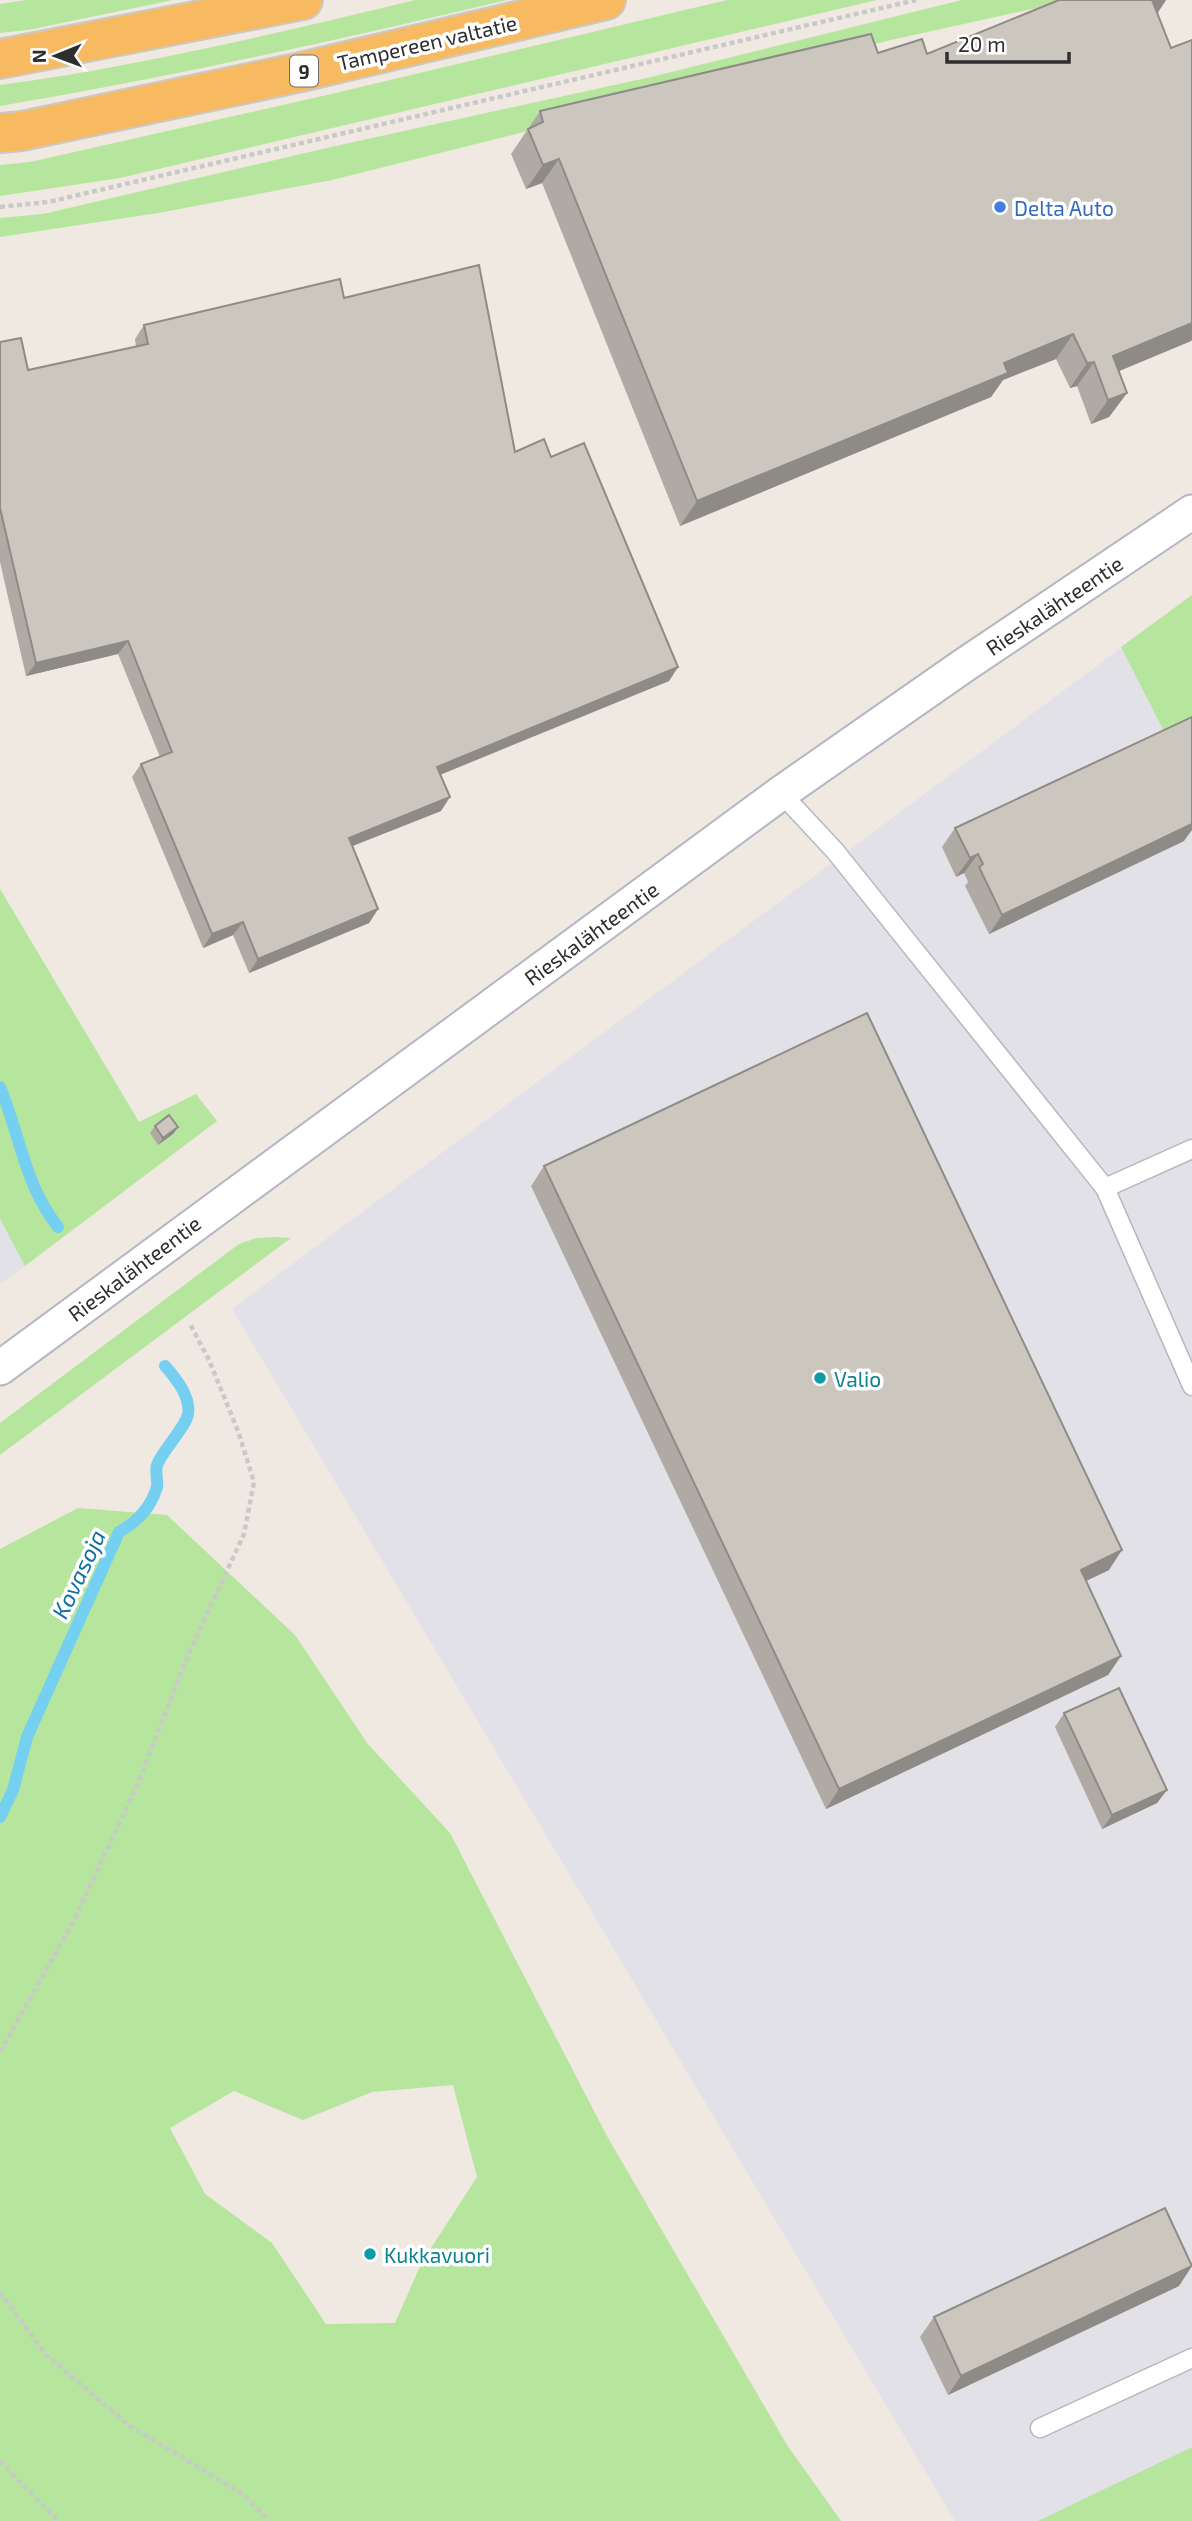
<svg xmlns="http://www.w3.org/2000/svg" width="1192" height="2521" font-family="'Exo 2',sans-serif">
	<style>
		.industrial { fill: #e3e1e8 }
		.green { fill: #b6e59e; fill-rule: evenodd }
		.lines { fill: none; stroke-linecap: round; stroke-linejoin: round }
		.stream { stroke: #75cff0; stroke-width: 12 }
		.service-casing { stroke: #b4b7c1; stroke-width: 21 }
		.minor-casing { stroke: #b4b7c1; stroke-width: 37 }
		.trunk-casing { stroke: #c9c9c9; stroke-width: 42 }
		.path { stroke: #c9c9c9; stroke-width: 4.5; stroke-dasharray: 5 3.5; stroke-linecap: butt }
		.service { stroke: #fff; stroke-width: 18 }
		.minor { stroke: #fff; stroke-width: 33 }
		.trunk { stroke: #f8ba60; stroke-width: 38 }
		.wall { fill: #afaba4 }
		.shaded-wall { fill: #8e8b86 }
		.building { fill: #cbc7bf; stroke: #8e8b86; stroke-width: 2 }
		.shop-dot { fill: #3f7fe0; stroke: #fff; stroke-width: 2.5 }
		.culture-dot { fill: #0f9aa8; stroke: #fff; stroke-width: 2.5 }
		.labels { text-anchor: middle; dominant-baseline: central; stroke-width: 7; stroke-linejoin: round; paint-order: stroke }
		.shield { fill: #fff; stroke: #6d6d6d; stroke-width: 2 }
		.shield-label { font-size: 19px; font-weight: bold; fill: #2e2e2e }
		.street-label { font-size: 21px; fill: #2e2e2e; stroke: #fff }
		.shop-label { font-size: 21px; fill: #366cbe; stroke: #fff; text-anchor: start }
		.culture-label { font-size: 21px; fill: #0d838f; stroke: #fff; text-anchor: start }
		.water-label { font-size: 23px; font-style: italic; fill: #0d6fa3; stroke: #fff }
	</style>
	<rect width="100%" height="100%" fill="#efe9e1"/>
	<path class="industrial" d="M 1192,595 L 1192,2521 L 955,2521 L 232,1309 Z
		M 0,1219 L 25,1266 L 0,1284 Z"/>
	<path class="green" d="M 26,0 L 173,0 L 28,30 L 0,33 L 0,4 Z
		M 415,0 L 507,0 C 339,40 170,77 0,106 L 0,85 C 140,66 278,33 415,0 Z
		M 727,0 L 877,0 L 120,178 L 0,196 L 0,165 L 30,162 L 327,95 Z
		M 962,0 L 1073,0 L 891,40 L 332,180 L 158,213 L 0,237 L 0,218 L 43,214 L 331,147 L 651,77 Z
		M 1192,595 L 1192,730 L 1169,741 L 1121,647 Z
		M 0,889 L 139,1122 L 196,1094 L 217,1121 L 25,1266 L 0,1219 Z
		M 274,1237 L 291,1238 L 0,1455 L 0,1423 L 239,1244 L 257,1238 Z
		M 78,1508 L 167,1515 L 295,1635 L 367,1743 L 450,1833 L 608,2138 L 787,2445 L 841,2521 L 0,2521 L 0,1549 ZM 453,2085 L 477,2177 L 422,2262 L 395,2323 L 326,2324 L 272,2243 L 205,2194 L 170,2128 L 234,2091 L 303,2120 L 372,2092 Z
		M 1192,2447 L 1192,2521 L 1038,2521 Z"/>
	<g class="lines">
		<path class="stream" d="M 0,1087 C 20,1135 25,1186 58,1227
			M 0,1817 L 13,1790 L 27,1737 L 119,1532 C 137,1522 151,1508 157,1487 C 158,1480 155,1472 157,1465 C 162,1451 186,1427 188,1414 C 191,1397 175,1377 165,1366"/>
		<defs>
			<path id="service" d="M 781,793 L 835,851 L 1105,1188 L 1192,1386
				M 1105,1188 L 1192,1149
				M 1040,2428 L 1192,2358"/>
			<path id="minor" d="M 0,1368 L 781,793 L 963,666 L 1192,512"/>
			<path id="trunk" d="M 0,59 L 303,0
				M 0,133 L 22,131 L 301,72 L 606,0"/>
		</defs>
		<use href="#service" class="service-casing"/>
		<use href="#minor" class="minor-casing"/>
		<use href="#trunk" class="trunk-casing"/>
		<path class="path" d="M 0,207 L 48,202 L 916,0
			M 0,2052 L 73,1922 L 135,1790 L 189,1653 L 244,1534 L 254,1482 L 238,1431 L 209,1360 L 190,1324
			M 0,2292 L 46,2355 L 130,2426 L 241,2493 L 270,2521
			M 0,2461 L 58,2521"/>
		<use href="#service" class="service"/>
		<use href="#minor" class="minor"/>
		<use href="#trunk" class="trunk"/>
	</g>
	<path class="wall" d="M 1059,0 L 1166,0 L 1157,13 L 1191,341 L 1119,371 L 1127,393 L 1109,417 L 1091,424 L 1077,386 L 1070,388 L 1056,359 L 1003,380 L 991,397 L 680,526 L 542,183 L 526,189 L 511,154 L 540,111 L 878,53 L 927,54 Z
		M 344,298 L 515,452 L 551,457 L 678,667 L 669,681 L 440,775 L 441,811 L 352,846 L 378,909 L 369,923 L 249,973 L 233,935 L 203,948 L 132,777 L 141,764 L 160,757 L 118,654 L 26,676 L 0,562 L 0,342 L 28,370 L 136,347 L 135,339 L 144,325 Z
		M 955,828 L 1184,841 L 989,934 L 965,886 L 968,882 L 964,873 L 956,877 L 942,847 Z
		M 155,1126 L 178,1127 L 173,1134 L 158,1145 L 150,1133 Z
		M 544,1166 L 1109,1570 L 1086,1581 L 1121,1656 L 1108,1675 L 826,1809 L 531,1186 Z
		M 1064,1713 L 1167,1790 L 1157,1803 L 1102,1829 L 1055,1727 Z
		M 1179,2286 L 948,2395 L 920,2337 L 934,2317 Z"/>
	<path class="shaded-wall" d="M 1147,0 L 1166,0 L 1157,14 Z
		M 559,159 L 542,183 L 526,189 L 543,165 Z
		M 1192,323 L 1192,340 L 1191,341 L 1100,379 L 1113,356 Z
		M 1073,334 L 1056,359 L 1003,380 L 991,397 L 680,526 L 697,501 L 1004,363 Z
		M 1094,362 L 1077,386 L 1070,388 L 1087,363 Z
		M 1127,393 L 1109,417 L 1091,424 L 1108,400 Z
		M 128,641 L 118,654 L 26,676 L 36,663 Z
		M 678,667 L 669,681 L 427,780 L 437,767 Z
		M 450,797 L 441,811 L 340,851 L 349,838 Z
		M 1192,824 L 1192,830 L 1184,841 L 989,934 L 1002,915 Z
		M 978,854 L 964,873 L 956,877 L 970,858 Z
		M 378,909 L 369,923 L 249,973 L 258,959 Z
		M 243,922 L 233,935 L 203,948 L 212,934 Z
		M 178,1127 L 173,1134 L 158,1145 L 163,1138 Z
		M 1122,1550 L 1109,1570 L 1067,1590 L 1081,1570 Z
		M 1121,1656 L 1108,1675 L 826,1809 L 839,1789 Z
		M 1167,1790 L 1157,1803 L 1102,1829 L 1112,1815 Z
		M 1192,2266 L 1179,2286 L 948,2395 L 961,2376 Z"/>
	<path class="building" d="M 1059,0 L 1152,0 L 1171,48 L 1192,40 L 1192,323 L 1113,356 L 1127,393 L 1108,400 L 1094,362 L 1087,363 L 1073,334 L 1004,363 L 1008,373 L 697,501 L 559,159 L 543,165 L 528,129 L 543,122 L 540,111 L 871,34 L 878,53 L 922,39 L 927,54 Z
		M 479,265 L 515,452 L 544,439 L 551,457 L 584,443 L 678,667 L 437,767 L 450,797 L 349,838 L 378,909 L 258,959 L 243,922 L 212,934 L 141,764 L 172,752 L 128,641 L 36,663 L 0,508 L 0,342 L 21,338 L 28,370 L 148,344 L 144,325 L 340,279 L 344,298 Z
		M 1192,717 L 1192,824 L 1002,915 L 979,867 L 983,864 L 978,854 L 970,858 L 955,828 Z
		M 867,1013 L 1122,1550 L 1081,1570 L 1121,1656 L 839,1789 L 544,1166 Z
		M 169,1115 L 178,1127 L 163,1138 L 155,1126 Z
		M 1119,1688 L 1167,1790 L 1112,1815 L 1064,1713 Z
		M 1165,2208 L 1192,2266 L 961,2376 L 934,2317 Z"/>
	<circle class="shop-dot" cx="1000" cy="207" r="7"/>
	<g class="culture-dot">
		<circle cx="820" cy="1378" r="7"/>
		<circle cx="370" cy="2254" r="7"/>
	</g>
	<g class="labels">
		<rect class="shield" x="290" y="55.5" width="28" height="31" rx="5"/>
		<g class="shield-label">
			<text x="304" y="71">9</text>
		</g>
		<g class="street-label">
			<text transform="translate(427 42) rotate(-13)">Tampereen valtatie</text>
			<text transform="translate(1054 605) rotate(-34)">Rieskalähteentie</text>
			<text transform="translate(591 933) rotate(-36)">Rieskalähteentie</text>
			<text transform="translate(134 1268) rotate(-37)">Rieskalähteentie</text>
		</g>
		<g class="shop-label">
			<text x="1014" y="207">Delta Auto</text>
		</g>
		<g class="culture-label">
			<text x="834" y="1378">Valio</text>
			<text x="384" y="2254">Kukkavuori</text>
		</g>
		<g class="water-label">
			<text transform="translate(78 1574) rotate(-65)">Kovasoja</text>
		</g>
	</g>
	<g transform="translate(56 56) rotate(269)" stroke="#ffffff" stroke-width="5" paint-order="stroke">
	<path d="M0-5L12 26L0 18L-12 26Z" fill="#2e2e2e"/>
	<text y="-10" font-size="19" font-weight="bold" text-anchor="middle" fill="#2e2e2e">N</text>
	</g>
	<path d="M947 52v10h122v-10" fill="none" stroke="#2e2e2e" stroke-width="3.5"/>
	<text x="958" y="52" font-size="21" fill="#2e2e2e" stroke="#ffffff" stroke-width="5" paint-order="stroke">20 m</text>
</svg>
